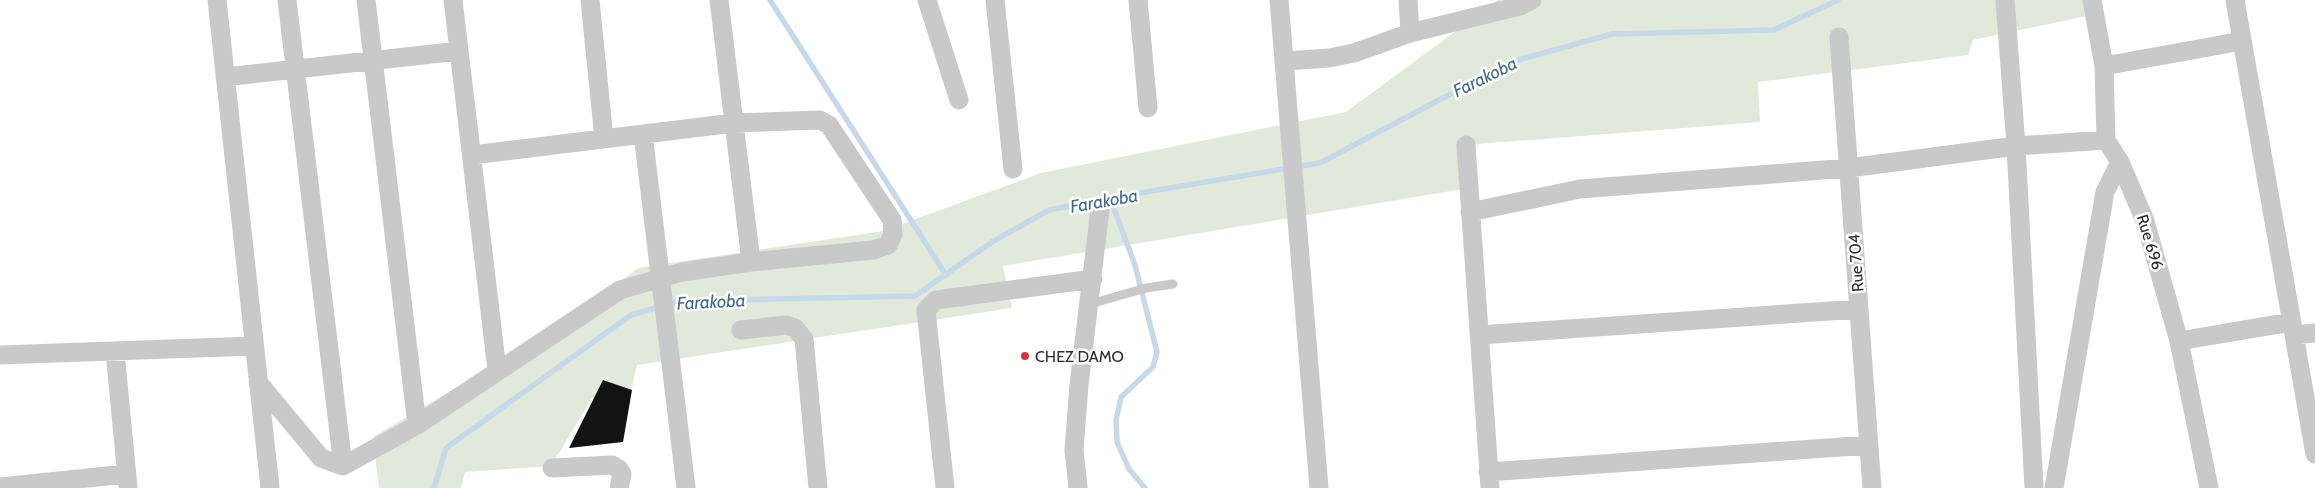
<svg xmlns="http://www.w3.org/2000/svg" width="2315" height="488" font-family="Cabin,sans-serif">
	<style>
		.green { fill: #e1e9da }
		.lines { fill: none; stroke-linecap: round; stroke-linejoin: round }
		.stream { stroke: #c6d9e9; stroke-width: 5.5 }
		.building { fill: #131313 }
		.service { stroke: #c9c9c9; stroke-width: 9 }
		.minor { stroke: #c9c9c9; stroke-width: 19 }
		.poi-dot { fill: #dc3537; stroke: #fff; stroke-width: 2 }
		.labels { text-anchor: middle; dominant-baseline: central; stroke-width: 5; stroke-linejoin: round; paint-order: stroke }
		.street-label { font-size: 16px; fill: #2c2c2c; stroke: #fff }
		.poi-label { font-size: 16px; fill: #2c2c2c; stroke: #fff; text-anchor: start }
		.water-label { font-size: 18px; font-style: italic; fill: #3f6889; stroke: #fff }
	</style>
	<rect width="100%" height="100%" fill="#fff"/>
	<path class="green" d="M 1498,0 L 2093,0 L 2096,14 L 1973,40 L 1968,55 L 1758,82 L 1760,122 L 1465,145 L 1463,189 L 1003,266 L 1012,308 L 637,365 L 627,410 L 592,398 L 551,466 L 465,472 L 461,488 L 379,488 L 373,437 L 568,321 L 638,268 L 883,231 L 1041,173 L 1346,112 Z"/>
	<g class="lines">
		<path class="stream" d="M 770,0 L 946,275
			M 1110,198 L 1135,265 L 1157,352 L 1153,367 L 1121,397 L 1116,420 L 1117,442 L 1129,469 L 1145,488
			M 434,488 L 446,448 L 631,315 L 679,301 L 915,296 L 992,242 L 1049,210 L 1110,198 L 1320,163 L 1511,62 L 1612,34 L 1774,30 L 1838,0"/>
	</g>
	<path class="building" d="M 603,380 L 632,390 L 623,442 L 569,448 Z"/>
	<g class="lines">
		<path class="service" d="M 1090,304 L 1146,288 L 1173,284"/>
		<path class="minor" d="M 217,0 L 270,488
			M 287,0 L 343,466
			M 366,0 L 417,425
			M 453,0 L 497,370
			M 590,0 L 604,139
			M 719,0 L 751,262
			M 927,0 L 959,100
			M 995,0 L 1013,169
			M 1138,0 L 1148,108
			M 1279,0 L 1319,488
			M 1408,0 L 1410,33
			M 2005,0 L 2016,146 L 2034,488
			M 2092,0 L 2104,66 L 2106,140 L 2120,162 L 2145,221 L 2179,341 L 2209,488
			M 2235,0 L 2315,454
			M 1839,37 L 1872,488
			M 1285,61 L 1329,58 L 1354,53 L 1410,33 L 1520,6 L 1532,0
			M 2104,66 L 2242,41
			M 225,77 L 459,51
			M 643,134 L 686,488
			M 1466,145 L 1490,488
			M 1470,212 L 1580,189 L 1849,168 L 2016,146 L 2106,140
			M 741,330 L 786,325 L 795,328 L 804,339 L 818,488
			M 1479,335 L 1859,309
			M 2294,335 L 2315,333
			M 2179,341 L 2291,322
			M 115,352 L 128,488
			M 0,355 L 254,346
			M 258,382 L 321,458 L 343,466 L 417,425 L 620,290 L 682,272 L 751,262 L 873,250 L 888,245 L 893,234 L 892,220 L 829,125 L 820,120 L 734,123 L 472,155
			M 552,468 L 612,465 L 619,469 L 622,474 L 619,488
			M 1488,472 L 1869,445
			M 0,487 L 126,474
			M 945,488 L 926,310 L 936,300 L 1093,279
			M 1078,488 L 1074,450 L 1079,385 L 1100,209
			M 2054,488 L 2105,192 L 2120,162"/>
	</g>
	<circle class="poi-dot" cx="1025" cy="356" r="5"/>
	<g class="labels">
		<g class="street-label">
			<text transform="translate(2150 242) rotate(73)">Rue 696</text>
			<text transform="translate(1856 263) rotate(-94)">Rue 704</text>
		</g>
		<g class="poi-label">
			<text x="1035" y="356">CHEZ DAMO</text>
		</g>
		<g class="water-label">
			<text transform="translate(1485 77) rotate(-26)">Farakoba</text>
			<text transform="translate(1104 201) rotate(-10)">Farakoba</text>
			<text transform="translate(711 302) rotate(-3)">Farakoba</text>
		</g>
	</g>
</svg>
